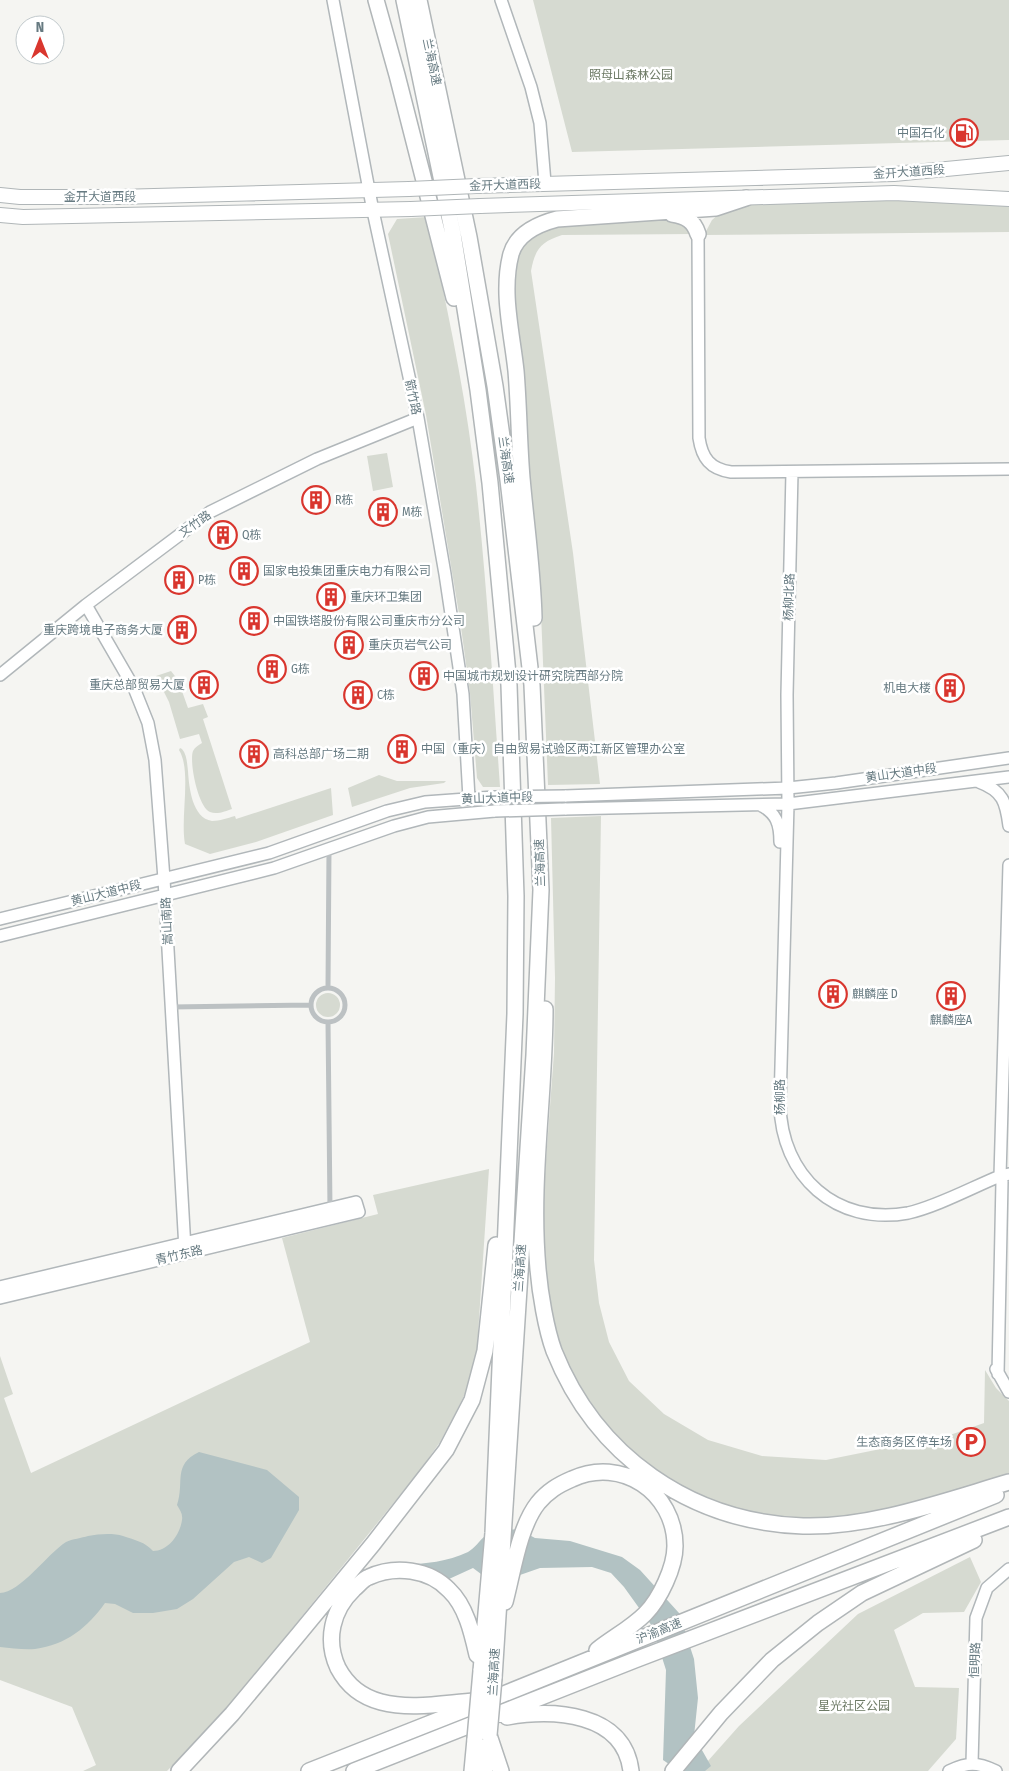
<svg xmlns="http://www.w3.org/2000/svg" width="1009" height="1771" font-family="'Fira Sans Condensed','Noto Sans SC',sans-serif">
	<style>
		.green { fill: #d6dad1 }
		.water { fill: #b2c2c3 }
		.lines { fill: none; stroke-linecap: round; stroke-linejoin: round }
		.secondary-casing { stroke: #b1b7ba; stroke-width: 14 }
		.primary-casing { stroke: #b0b6b8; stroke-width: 16 }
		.highway-casing { stroke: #b1b6b8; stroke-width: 18 }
		.street { stroke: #bcc1c3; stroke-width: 5 }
		.secondary { stroke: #fff; stroke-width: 11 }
		.primary { stroke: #fff; stroke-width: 14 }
		.highway { stroke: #fff; stroke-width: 15 }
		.secondary-bridge-casing { stroke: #b1b7ba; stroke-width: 14; stroke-linecap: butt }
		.primary-bridge-casing { stroke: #b0b6b8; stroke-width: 16; stroke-linecap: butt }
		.highway-bridge-casing { stroke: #b1b6b8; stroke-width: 18; stroke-linecap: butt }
		.secondary-bridge { stroke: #fff; stroke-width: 11 }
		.primary-bridge { stroke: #fff; stroke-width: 14 }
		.highway-bridge { stroke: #fff; stroke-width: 15 }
		.labels { text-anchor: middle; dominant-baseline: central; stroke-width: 5; stroke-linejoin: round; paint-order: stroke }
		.street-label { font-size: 12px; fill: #667a81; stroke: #fff }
		.park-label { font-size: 12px; fill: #6c7964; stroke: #fff }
		.poi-label { font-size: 12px; fill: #667a81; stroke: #fff; text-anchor: start }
	</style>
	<rect width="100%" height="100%" fill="#f5f5f2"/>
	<path class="green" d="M 533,0 L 1009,0 L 1009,140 L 572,152 Z
		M 890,199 L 1000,204 L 1009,207 L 1009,232 L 704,235 L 712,220 L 719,214 L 746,205 Z
		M 427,217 C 447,306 466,395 476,485 C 487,585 493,686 500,787 L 483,787 L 477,778 L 470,693 L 460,620 L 426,415 L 388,234 L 397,219 Z
		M 663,217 L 684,223 L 693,234 L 562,235 C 540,242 535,250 531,271 L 573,553 L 600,784 L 548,785 L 541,613 L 512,269 L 525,240 L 545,226 Z
		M 387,453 L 393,487 L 373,491 L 367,456 Z
		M 171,671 L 178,680 L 188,708 L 203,704 L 208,717 L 203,719 L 232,809 C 226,811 217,815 210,812 C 198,807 189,762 193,751 C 195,747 199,745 202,743 L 199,734 L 180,739 L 169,702 L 156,676 Z
		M 180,748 L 182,749 C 187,755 187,763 188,771 C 189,787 192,818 212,821 C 220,821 227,818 235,816 L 236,819 L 331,788 L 333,815 L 256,842 L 210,854 L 185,844 C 180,817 192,771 179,750 Z
		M 379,775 L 397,781 L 446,781 L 444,783 L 410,788 L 352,807 L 348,788 Z
		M 601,816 L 594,1260 L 599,1303 L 609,1342 L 629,1381 L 664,1414 L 708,1440 L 762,1456 L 826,1460 L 950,1435 L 984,1423 L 985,1370 L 996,1388 L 1009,1401 L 1009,1473 L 929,1499 L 862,1516 L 805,1519 L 771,1516 L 734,1508 L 700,1498 L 638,1460 L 589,1407 L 560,1347 L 549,1310 L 543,1269 L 544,1187 L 554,1053 L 555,978 L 551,818 Z
		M316 1005a12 12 0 1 1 24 0a12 12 0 1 1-24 0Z
		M 489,1169 L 477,1349 L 471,1381 L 459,1406 L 440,1442 L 421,1469 L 227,1709 L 167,1771 L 83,1771 L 96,1765 L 72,1707 L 0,1680 L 0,1356 L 13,1394 L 4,1398 L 31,1473 L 310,1342 L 282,1238 L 378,1214 L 373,1195 Z
		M 970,1557 L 981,1582 L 964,1612 L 923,1613 L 894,1630 L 915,1687 L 959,1688 L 956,1739 L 928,1771 L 699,1771 L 739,1726 L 858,1614 Z"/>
	<path class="water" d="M 199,1452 L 267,1470 L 299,1497 L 299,1510 L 271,1558 L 262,1563 L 249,1557 L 234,1562 L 193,1599 L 177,1609 L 153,1613 L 133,1613 L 115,1604 L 105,1603 C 88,1627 66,1645 35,1649 C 24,1650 11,1648 0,1647 L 0,1593 C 20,1593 47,1554 66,1542 C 72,1539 82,1538 88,1536 C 99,1534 113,1533 123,1536 C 135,1540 145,1542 153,1551 C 168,1551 180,1535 182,1520 C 183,1514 180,1510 177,1505 C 185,1482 172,1465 199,1452 Z
		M 518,1529 L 535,1538 L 570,1541 L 622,1557 L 640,1570 L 679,1613 L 694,1659 L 698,1698 L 694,1736 L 711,1766 L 705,1771 L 679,1771 L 663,1760 L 666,1670 L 652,1626 L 624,1587 L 611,1573 L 592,1567 L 540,1568 L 520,1575 L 481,1574 L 473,1568 L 449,1579 L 401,1578 L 392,1564 C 418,1565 444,1563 468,1552 C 475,1548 479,1541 485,1536 C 492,1530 509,1530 518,1529 Z"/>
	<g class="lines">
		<defs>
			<path id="secondary" d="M 333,0 L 373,211 L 418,418 L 445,574 L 463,694 L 469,798
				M 501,0 L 531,87 L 540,123 L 545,183
				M 698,234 L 699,438 C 702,458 710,469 731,472 L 1009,469
				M 792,472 L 787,695 L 788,804 L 780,1104 C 781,1176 836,1226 908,1213 C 936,1207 973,1187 1000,1176 L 1009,1174
				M 86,605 L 134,688 L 148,723 L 155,760 L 164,879 L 185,1249
				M 0,675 L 86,605 L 210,512 L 317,459 L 418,418
				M 979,782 C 1003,791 1006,802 1009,826
				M 565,796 L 788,788 L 836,783 L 1009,758
				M 760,805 C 777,813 780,825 780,842
				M 565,809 L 788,804 L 1009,777
				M 0,919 L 269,853 L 387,811 L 425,802 L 494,797
				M 0,936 L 274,868 L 394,826 L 428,817 L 495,811
				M 0,1287 L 356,1202 L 359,1212 L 0,1298
				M 996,1369 L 1009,1392
				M 998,1374 L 1002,1181 L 1000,1176 L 1009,865
				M 972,1763 L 976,1618 L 987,1588 L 1009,1569
				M 949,1771 C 968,1762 977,1762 996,1771"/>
			<path id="primary" d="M 476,186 L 894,174 L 1009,163
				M 0,195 L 20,197 L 117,197 L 409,189
				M 480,206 L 894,193 L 1009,199
				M 0,215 L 23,217 L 411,209"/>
			<path id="highway" d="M 376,0 L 397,75 L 454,298
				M 404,0 L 453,234 L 478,390 L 490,483 L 509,685 L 516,896 L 515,1014 L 493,1533 L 481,1671
				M 419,0 L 469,237 L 495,386 L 508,480 L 532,685 L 541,890 L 534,1055 L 494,1678
				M 672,214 C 686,216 694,221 698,234
				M 534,618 C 533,572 526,524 522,478 C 519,442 519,407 516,371 C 512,333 501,292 511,254 C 517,233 538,224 557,219 L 716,208 L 746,198
				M 545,1009 C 545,1095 530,1182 538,1269 C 540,1293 546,1329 554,1351 C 596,1456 690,1522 803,1526 C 870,1528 944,1501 1009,1482
				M 505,1602 C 513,1572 519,1527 538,1503 C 548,1491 558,1485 572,1479 C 621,1456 675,1492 675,1546 C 675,1567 660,1599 645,1614 C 631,1628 612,1638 597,1650
				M 475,1701 C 445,1703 411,1710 381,1702 C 362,1697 347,1685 338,1668 C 325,1640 332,1610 354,1589 C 359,1585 363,1579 369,1577 C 395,1565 429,1569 449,1590 C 466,1606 472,1633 477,1655
				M 507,1717 C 553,1709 624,1712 631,1771
				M 489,1735 L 501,1771
				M 179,1771 L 232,1714 L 298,1635 L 373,1544 L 446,1450 L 472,1400 L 485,1351 L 496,1245
				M 309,1771 L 489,1700 L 996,1495
				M 354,1771 L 635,1660 L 1009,1517
				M 472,1771 L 475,1739
				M 485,1771 L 489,1742
				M 673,1771 L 721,1713 L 772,1660 L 818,1623 L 862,1593 L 974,1540"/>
		</defs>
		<use href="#secondary" class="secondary-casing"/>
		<use href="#primary" class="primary-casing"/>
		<use href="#highway" class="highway-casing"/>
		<path class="street" d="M 328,987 L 329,849
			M311 1005a17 17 0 1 1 34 0a17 17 0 1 1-34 0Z
			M 172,1007 L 311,1005
			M 328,1022 L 330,1209"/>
		<use href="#secondary" class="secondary"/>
		<use href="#primary" class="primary"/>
		<use href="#highway" class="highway"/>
		<defs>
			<path id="secondary-bridge" d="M 494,797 L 565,796
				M 495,811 L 565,809"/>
			<path id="primary-bridge" d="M 409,189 L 476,186
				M 411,209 L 480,206"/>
			<path id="highway-bridge" d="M 489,1735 L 494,1678
				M 475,1739 L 481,1671"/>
		</defs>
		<use href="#secondary-bridge" class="secondary-bridge-casing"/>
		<use href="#primary-bridge" class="primary-bridge-casing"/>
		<use href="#highway-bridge" class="highway-bridge-casing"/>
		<use href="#secondary-bridge" class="secondary-bridge"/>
		<use href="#primary-bridge" class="primary-bridge"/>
		<use href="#highway-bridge" class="highway-bridge"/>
	</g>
	<defs>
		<symbol id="fuel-ring" viewBox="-11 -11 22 22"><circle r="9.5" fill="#fff" stroke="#d9362e" stroke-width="1.5"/><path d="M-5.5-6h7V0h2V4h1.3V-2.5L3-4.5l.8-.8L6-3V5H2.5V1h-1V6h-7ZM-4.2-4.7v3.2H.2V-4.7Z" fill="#d9362e"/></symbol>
		<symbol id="building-ring" viewBox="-11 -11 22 22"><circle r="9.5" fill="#fff" stroke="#d9362e" stroke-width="1.5"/><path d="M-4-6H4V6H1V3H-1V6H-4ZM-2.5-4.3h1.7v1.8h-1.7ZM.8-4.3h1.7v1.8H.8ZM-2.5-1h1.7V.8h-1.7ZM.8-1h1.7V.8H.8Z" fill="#d9362e"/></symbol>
		<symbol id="parking-ring" viewBox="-11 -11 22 22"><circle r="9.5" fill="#fff" stroke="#d9362e" stroke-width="1.5"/><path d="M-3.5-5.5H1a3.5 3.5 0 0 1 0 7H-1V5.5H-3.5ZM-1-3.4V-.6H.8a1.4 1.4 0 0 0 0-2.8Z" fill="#d9362e"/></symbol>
	</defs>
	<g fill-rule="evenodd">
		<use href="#fuel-ring" x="948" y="117" width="32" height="32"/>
		<use href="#building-ring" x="300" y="484" width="32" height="32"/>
		<use href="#building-ring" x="367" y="496" width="32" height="32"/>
		<use href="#building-ring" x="207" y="519" width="32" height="32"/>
		<use href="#building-ring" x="228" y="555" width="32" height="32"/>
		<use href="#building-ring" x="163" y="564" width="32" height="32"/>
		<use href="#building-ring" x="315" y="581" width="32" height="32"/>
		<use href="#building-ring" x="238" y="605" width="32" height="32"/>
		<use href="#building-ring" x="166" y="614" width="32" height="32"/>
		<use href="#building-ring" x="333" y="629" width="32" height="32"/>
		<use href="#building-ring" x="256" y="653" width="32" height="32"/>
		<use href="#building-ring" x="408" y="660" width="32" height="32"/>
		<use href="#building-ring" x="188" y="669" width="32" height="32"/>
		<use href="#building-ring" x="934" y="672" width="32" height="32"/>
		<use href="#building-ring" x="342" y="679" width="32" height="32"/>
		<use href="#building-ring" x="386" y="733" width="32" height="32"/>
		<use href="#building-ring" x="238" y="738" width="32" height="32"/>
		<use href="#building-ring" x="817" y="978" width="32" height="32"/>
		<use href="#building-ring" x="935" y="980" width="32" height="32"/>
		<use href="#parking-ring" x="955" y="1426" width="32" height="32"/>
	</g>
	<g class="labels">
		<g class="street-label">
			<text transform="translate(432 62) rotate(78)">兰海高速</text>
			<text transform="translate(909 172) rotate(-4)">金开大道西段</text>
			<text transform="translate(505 185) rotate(-2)">金开大道西段</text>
			<text x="100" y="197">金开大道西段</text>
			<text transform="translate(413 397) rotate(78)">箭竹路</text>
			<text transform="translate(506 460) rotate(82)">兰海高速</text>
			<text transform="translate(195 524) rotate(-35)">文竹路</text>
			<text transform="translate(789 597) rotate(-88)">杨柳北路</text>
			<text transform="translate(901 773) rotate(-8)">黄山大道中段</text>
			<text transform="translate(497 798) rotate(-2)">黄山大道中段</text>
			<text transform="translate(540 863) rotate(-92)">兰海高速</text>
			<text transform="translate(106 893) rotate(-14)">黄山大道中段</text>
			<text transform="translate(167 921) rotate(-93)">嵩山南路</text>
			<text transform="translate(780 1097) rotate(-90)">杨柳路</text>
			<text transform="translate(179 1255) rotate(-13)">青竹东路</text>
			<text transform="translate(520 1268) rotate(-86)">兰海高速</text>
			<text transform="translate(659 1631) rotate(-22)">沪渝高速</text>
			<text transform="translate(975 1660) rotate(-88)">恒明路</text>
			<text transform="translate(494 1672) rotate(-87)">兰海高速</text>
		</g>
		<g class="park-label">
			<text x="631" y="75">照母山森林公园</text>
			<text x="854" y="1706">星光社区公园</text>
		</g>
		<g class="poi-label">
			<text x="945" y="133" text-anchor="end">中国石化</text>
			<text x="335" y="500">R栋</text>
			<text x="402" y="512">M栋</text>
			<text x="242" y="535">Q栋</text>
			<text x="263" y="571">国家电投集团重庆电力有限公司</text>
			<text x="198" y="580">P栋</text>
			<text x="350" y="597">重庆环卫集团</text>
			<text x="273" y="621">中国铁塔股份有限公司重庆市分公司</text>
			<text x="163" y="630" text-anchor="end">重庆跨境电子商务大厦</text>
			<text x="368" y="645">重庆页岩气公司</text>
			<text x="291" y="669">G栋</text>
			<text x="443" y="676">中国城市规划设计研究院西部分院</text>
			<text x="185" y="685" text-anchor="end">重庆总部贸易大厦</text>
			<text x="931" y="688" text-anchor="end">机电大楼</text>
			<text x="377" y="695">C栋</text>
			<text x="421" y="749">中国（重庆）自由贸易试验区两江新区管理办公室</text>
			<text x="273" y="754">高科总部广场二期</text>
			<text x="852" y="994">麒麟座 D</text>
			<text x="951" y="1020" text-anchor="middle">麒麟座A</text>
			<text x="952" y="1442" text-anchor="end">生态商务区停车场</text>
		</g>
	</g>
	<g transform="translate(40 40)"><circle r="24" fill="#ffffff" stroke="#c2cacd"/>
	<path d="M0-4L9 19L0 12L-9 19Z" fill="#d9362e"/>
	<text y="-8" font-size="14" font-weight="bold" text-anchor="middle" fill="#667a81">N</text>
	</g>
</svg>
